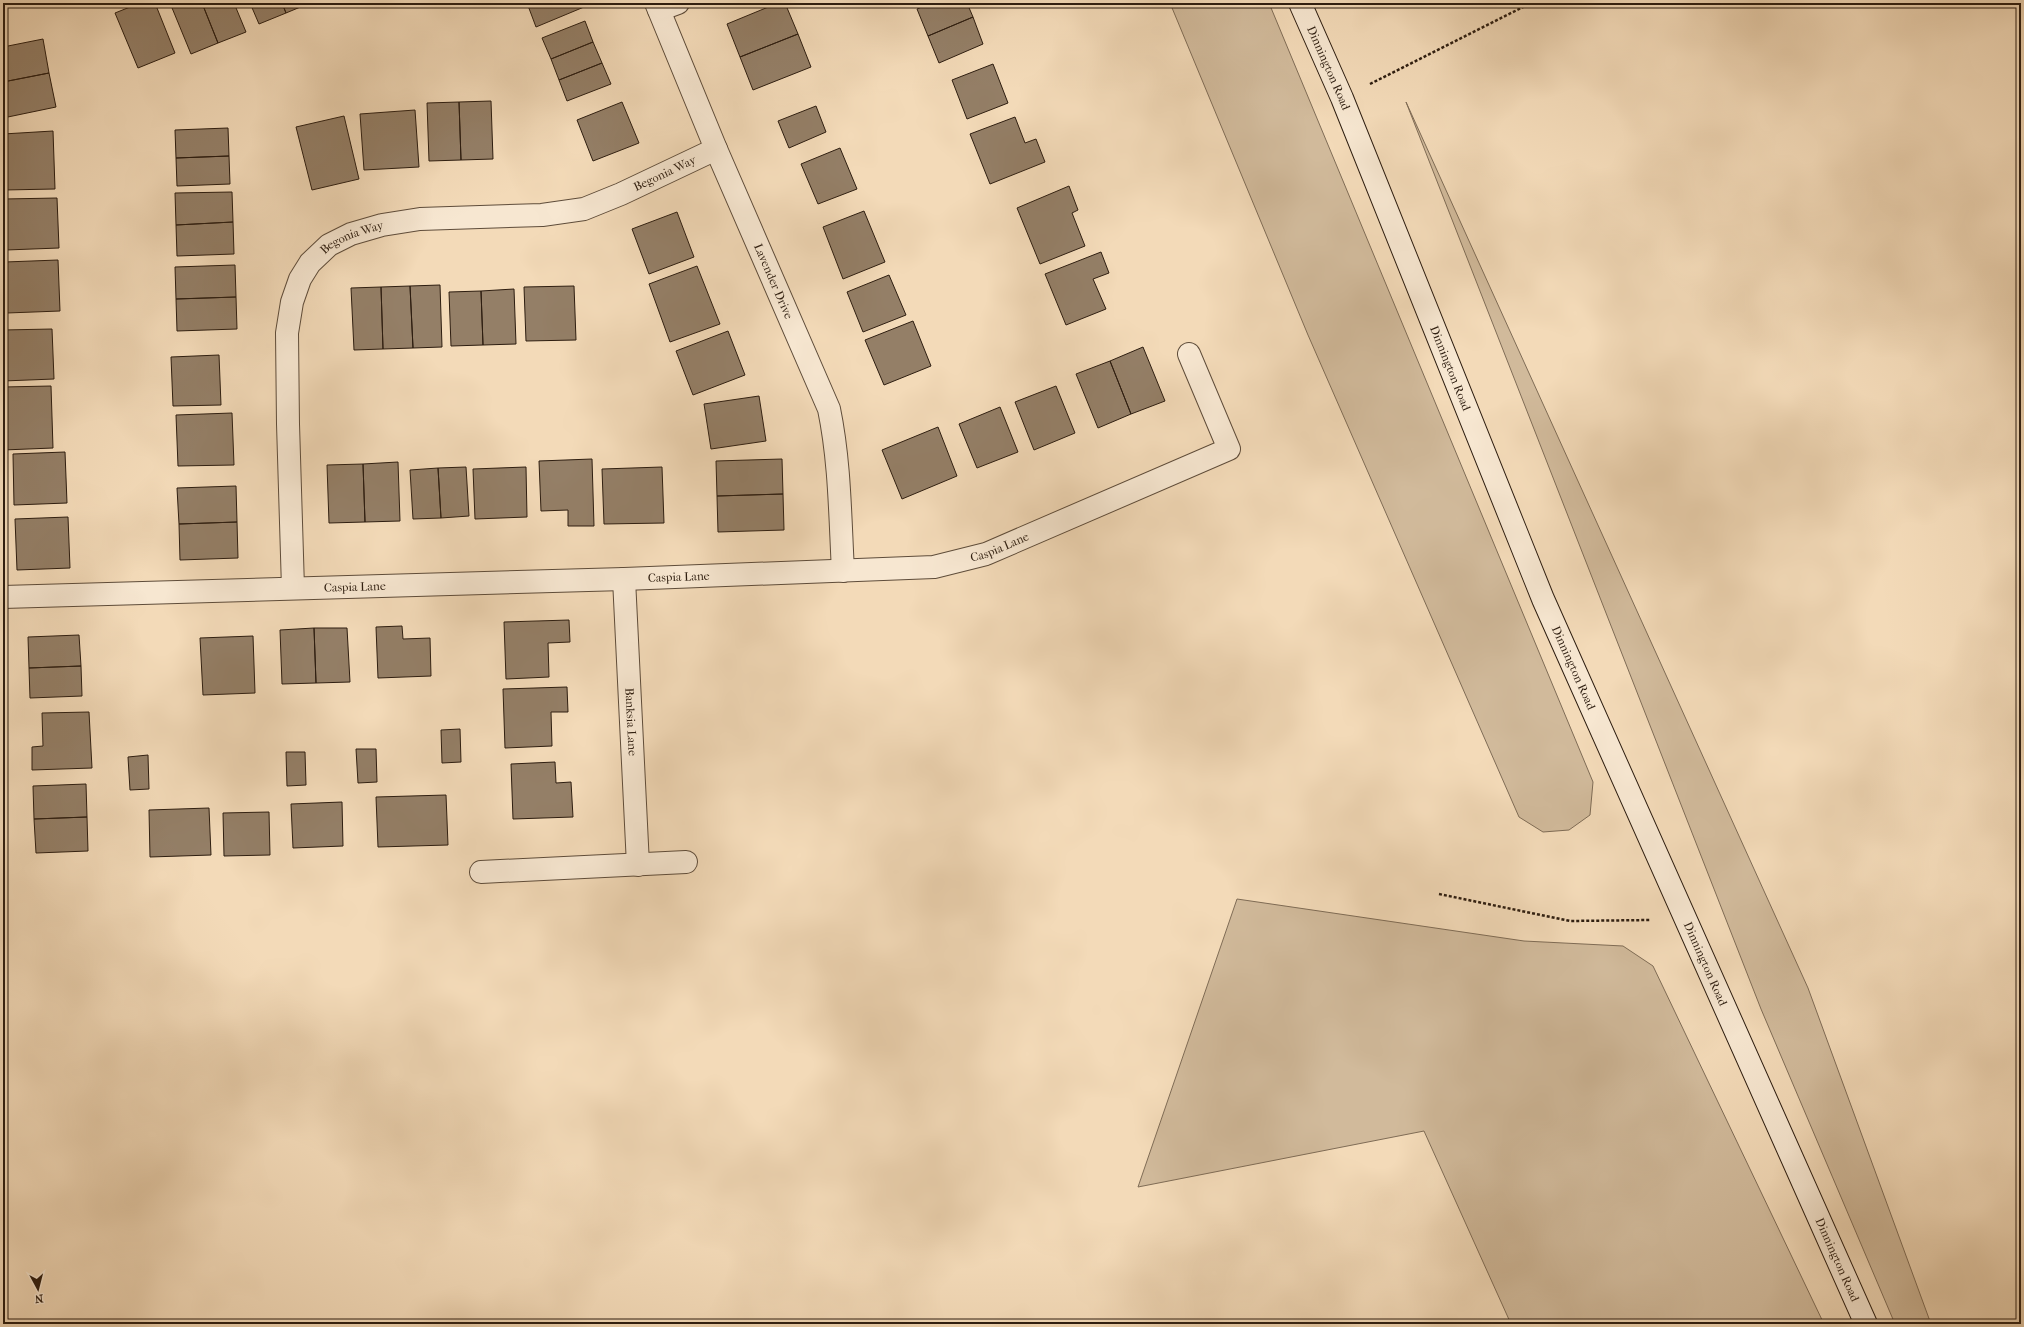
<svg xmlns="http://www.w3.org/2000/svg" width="2024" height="1327" font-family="'IM FELL French Canon',serif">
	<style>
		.green { fill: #d1ba9b; stroke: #7f6c56 }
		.building { fill: #947f67; stroke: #2d1d10 }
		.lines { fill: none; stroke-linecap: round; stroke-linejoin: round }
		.street-casing { stroke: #5e4c3a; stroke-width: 24 }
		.secondary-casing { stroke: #2d1d10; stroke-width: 24 }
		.path { stroke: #2d1d10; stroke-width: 2.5; stroke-dasharray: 3 2; stroke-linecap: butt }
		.street { stroke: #f7e7d1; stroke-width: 22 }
		.secondary { stroke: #f7e7d1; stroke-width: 22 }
		.labels { text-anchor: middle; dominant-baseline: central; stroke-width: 3.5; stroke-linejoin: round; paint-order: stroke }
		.street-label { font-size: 12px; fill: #2d1d10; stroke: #f7e7d1 }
	</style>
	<rect width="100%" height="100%" fill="#f3dab8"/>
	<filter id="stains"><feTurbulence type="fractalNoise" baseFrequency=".005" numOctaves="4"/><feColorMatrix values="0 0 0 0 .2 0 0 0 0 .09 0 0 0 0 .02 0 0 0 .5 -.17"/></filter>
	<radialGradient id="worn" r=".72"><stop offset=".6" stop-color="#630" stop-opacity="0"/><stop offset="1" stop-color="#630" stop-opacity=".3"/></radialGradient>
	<path class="green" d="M 1170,3 L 1269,3 L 1593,782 L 1590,815 L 1569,830 L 1543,832 L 1519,817 L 1308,335 Z
		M 1406,102 L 1808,988 L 1931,1324 L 1895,1324 L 1761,1009 Z
		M 1237,899 L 1524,941 L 1623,946 L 1653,966 L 1824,1324 L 1511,1324 L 1424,1131 L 1138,1187 Z"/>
	<path class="building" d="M 140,3 L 155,3 L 175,53 L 138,68 L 115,13 Z
		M 170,3 L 202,3 L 218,43 L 191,54 Z
		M 202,3 L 234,3 L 246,32 L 218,43 Z
		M 250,3 L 282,3 L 286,13 L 259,24 Z
		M 282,3 L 310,3 L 286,13 Z
		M 527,3 L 582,3 L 584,7 L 536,27 Z
		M 778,3 L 785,3 L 798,34 L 740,57 L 727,24 Z
		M 931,3 L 967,3 L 973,17 L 928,36 L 917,9 Z
		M 973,17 L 983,44 L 939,63 L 928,36 Z
		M 585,21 L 593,42 L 551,59 L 542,38 Z
		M 798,34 L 811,67 L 753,90 L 740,57 Z
		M 43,39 L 49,73 L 3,82 L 3,47 Z
		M 593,42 L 602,63 L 559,80 L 551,59 Z
		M 602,63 L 611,84 L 567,101 L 559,80 Z
		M 993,64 L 1008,103 L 967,119 L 952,80 Z
		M 49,73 L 56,107 L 3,118 L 3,82 Z
		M 491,101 L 493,159 L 461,160 L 459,102 Z
		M 459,102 L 461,160 L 429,161 L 427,103 Z
		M 622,102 L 639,143 L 593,161 L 577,120 Z
		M 816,106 L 826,132 L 789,148 L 778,121 Z
		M 415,110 L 419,167 L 364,170 L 360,114 Z
		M 344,116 L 359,179 L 312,190 L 296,127 Z
		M 1015,117 L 1025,143 L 1036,139 L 1045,162 L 990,184 L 970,134 Z
		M 228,128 L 229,156 L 176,158 L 175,130 Z
		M 53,131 L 55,189 L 4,190 L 3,134 Z
		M 840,148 L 857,189 L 818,204 L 801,164 Z
		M 229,156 L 230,184 L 177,186 L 176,158 Z
		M 1069,186 L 1078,210 L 1072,213 L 1085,246 L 1040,264 L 1017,208 Z
		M 232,192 L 233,222 L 176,225 L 175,193 Z
		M 57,198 L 59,248 L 6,250 L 4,199 Z
		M 864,211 L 885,262 L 843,279 L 823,227 Z
		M 677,212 L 694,257 L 649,274 L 632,229 Z
		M 233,222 L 234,254 L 177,256 L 176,225 Z
		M 1101,252 L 1109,273 L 1093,279 L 1106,309 L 1066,325 L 1045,274 Z
		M 58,260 L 60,311 L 7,313 L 5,262 Z
		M 235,265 L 236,297 L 176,299 L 175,267 Z
		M 697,266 L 720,324 L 670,342 L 649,284 Z
		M 889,275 L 906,315 L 863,332 L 847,292 Z
		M 440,285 L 442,347 L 413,348 L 410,286 Z
		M 410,286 L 413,348 L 383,349 L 381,287 Z
		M 574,286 L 576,340 L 526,341 L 524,287 Z
		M 381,287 L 383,349 L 354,350 L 351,288 Z
		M 514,289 L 516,344 L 483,345 L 481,291 Z
		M 481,291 L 483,345 L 451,346 L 449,292 Z
		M 236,297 L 237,329 L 177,331 L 176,299 Z
		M 913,321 L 931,366 L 884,385 L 865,340 Z
		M 52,329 L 54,379 L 3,381 L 3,330 Z
		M 728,331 L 745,375 L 693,395 L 676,351 Z
		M 1143,347 L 1165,401 L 1131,414 L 1110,361 Z
		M 219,355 L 221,405 L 173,406 L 171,357 Z
		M 1110,361 L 1131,414 L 1098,428 L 1076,374 Z
		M 51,386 L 53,448 L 3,450 L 3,387 Z
		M 1056,386 L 1075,433 L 1034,450 L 1015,402 Z
		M 759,396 L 766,441 L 711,449 L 704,404 Z
		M 1000,407 L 1018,452 L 977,468 L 959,424 Z
		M 232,413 L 234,465 L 178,466 L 176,415 Z
		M 938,427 L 957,476 L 902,499 L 882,450 Z
		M 65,452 L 67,503 L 14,505 L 13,454 Z
		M 592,459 L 594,526 L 568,526 L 568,510 L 541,511 L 539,461 Z
		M 782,459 L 783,494 L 717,496 L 716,461 Z
		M 398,462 L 400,521 L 365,522 L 363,464 Z
		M 363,464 L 365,522 L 329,523 L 327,465 Z
		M 466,467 L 469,516 L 441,518 L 438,468 Z
		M 526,467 L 527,517 L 475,519 L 473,469 Z
		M 662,467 L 664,523 L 604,524 L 602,469 Z
		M 438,468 L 441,518 L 413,519 L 410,470 Z
		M 236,486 L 237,522 L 179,524 L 177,488 Z
		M 783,494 L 784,530 L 718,532 L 717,496 Z
		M 68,517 L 70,568 L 17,570 L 15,519 Z
		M 237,522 L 238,558 L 180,560 L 179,524 Z
		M 569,620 L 570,642 L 548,643 L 549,677 L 506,679 L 504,622 Z
		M 402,626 L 403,639 L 430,638 L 431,676 L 378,678 L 376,627 Z
		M 314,628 L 316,683 L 282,684 L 280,630 Z
		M 314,628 L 347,628 L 350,682 L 316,683 Z
		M 79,635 L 81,666 L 29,668 L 28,637 Z
		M 253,636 L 255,693 L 203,695 L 200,638 Z
		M 81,666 L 82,696 L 30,698 L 29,668 Z
		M 567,687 L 568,712 L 551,712 L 552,746 L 505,748 L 503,689 Z
		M 89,712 L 92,768 L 32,770 L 32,747 L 43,746 L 42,713 Z
		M 460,729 L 461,762 L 442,763 L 441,730 Z
		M 356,749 L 376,749 L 377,782 L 358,783 Z
		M 286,752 L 305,752 L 306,785 L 287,786 Z
		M 148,755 L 149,789 L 130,790 L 128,757 Z
		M 555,762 L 556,783 L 571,782 L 573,817 L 513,819 L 511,764 Z
		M 86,784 L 87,817 L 34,819 L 33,786 Z
		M 446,795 L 448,845 L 378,847 L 376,797 Z
		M 342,802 L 343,846 L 293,848 L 291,804 Z
		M 209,808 L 211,855 L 150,857 L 149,810 Z
		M 269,812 L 270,855 L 224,856 L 223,813 Z
		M 87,817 L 88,851 L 36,853 L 34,819 Z"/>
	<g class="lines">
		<defs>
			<g id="street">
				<path id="s1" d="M 656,3 L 716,149 L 829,409 C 840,462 840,517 843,571"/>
				<path d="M 659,10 L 678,3"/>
				<path id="s2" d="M 624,579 L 638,865"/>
				<path id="s3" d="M 293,588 L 288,424 L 287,333 L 292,302 L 300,279 L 310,263 L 329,245 L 351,234 L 382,225 L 420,219 L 542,215 L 584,209 L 621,194 L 716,149"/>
				<path id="s4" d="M 3,597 L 624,579 L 934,567 L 986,554 L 1229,449 L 1189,354"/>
				<path d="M 481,872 L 686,862"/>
			</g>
			<g id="secondary">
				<path id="s5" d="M 1300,3 L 1342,98 L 1543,599 L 1866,1324"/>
			</g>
		</defs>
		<use href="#street" class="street-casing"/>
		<use href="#secondary" class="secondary-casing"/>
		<path class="path" d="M 1370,84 L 1531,3
			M 1439,894 L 1570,921 L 1651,920"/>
		<use href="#street" class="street"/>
		<use href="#secondary" class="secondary"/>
	</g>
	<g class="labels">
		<g class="street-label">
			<text stroke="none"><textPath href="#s5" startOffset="71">Dinnington Road</textPath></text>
			<text stroke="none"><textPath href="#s3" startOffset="704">Begonia Way</textPath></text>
			<text stroke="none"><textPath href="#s3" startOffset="380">Begonia Way</textPath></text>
			<text stroke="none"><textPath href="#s1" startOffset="302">Lavender Drive</textPath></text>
			<text stroke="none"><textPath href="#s5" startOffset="395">Dinnington Road</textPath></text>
			<text stroke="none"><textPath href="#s4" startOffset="1000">Caspia Lane</textPath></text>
			<text stroke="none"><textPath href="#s4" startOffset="676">Caspia Lane</textPath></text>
			<text stroke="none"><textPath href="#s4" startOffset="352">Caspia Lane</textPath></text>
			<text stroke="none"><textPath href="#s5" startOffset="719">Dinnington Road</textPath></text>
			<text stroke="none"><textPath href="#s2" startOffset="143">Banksia Lane</textPath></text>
			<text stroke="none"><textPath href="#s5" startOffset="1043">Dinnington Road</textPath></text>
			<text stroke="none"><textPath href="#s5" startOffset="1367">Dinnington Road</textPath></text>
		</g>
	</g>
	<rect width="2024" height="1327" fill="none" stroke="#f3dab8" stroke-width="16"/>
	<rect x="4" y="4" width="2016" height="1319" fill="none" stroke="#2d1d10" stroke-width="2"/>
	<rect x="8" y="8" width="2008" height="1311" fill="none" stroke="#2d1d10"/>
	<g transform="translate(38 1289) rotate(173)" stroke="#f7e7d1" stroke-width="3" paint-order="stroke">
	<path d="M0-3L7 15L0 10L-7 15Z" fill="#2d1d10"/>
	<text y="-6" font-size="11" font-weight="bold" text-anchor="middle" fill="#2d1d10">N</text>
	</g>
	<rect width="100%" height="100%" filter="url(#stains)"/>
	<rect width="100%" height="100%" fill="url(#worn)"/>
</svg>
